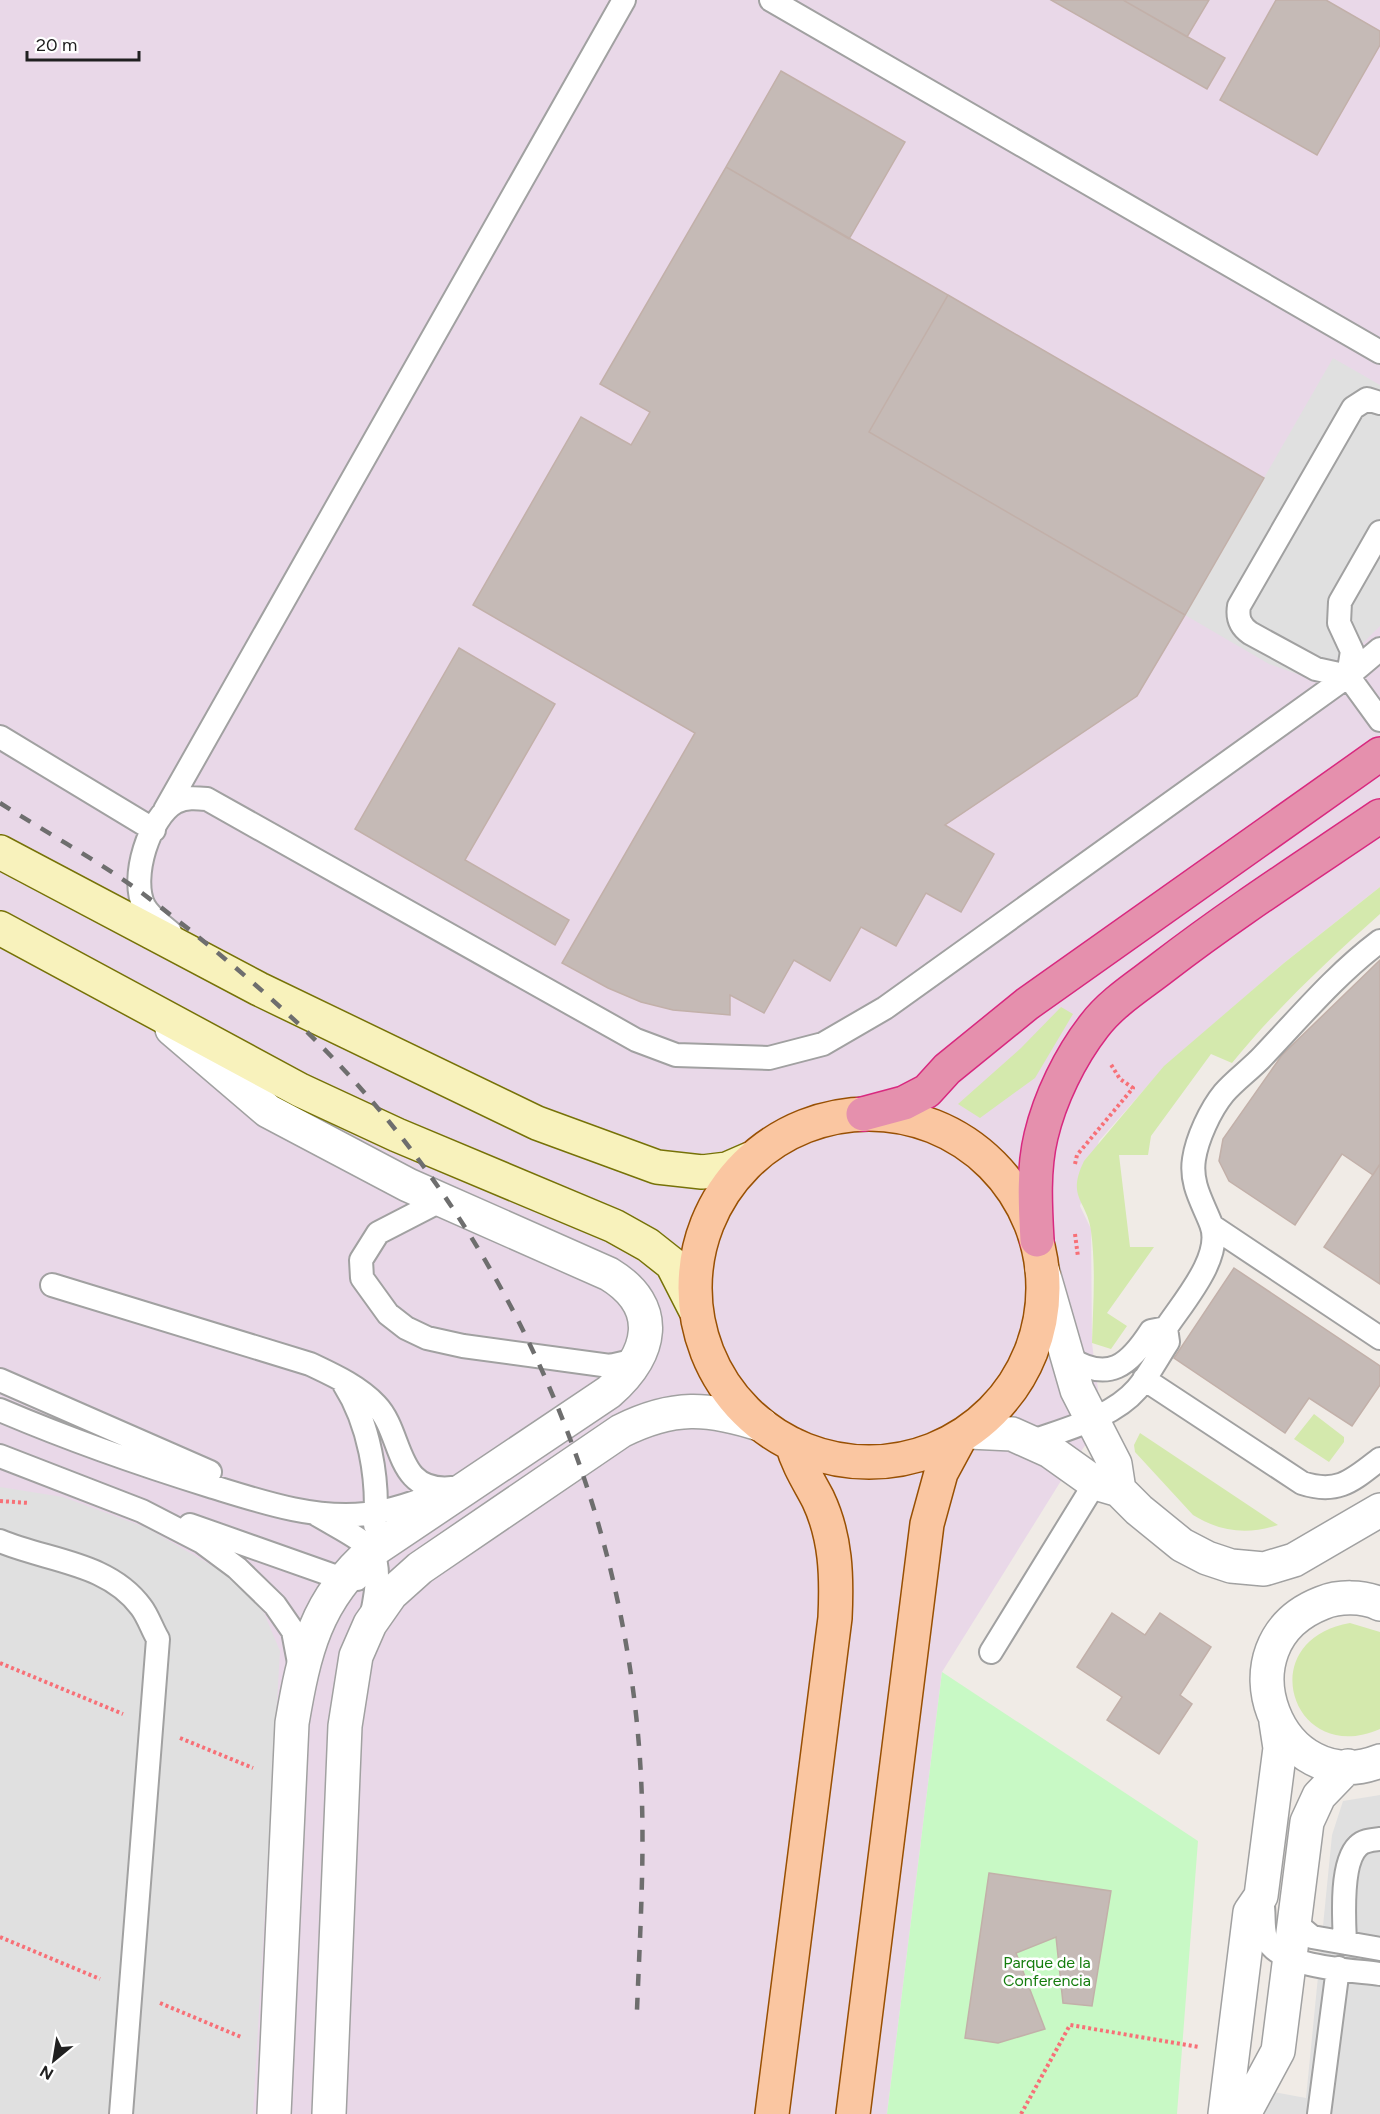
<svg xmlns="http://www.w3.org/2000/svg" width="1380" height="2114" font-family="Figtree,sans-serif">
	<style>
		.industrial { fill: #e9d8e8 }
		.grass { fill: #d4e9ad }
		.park { fill: #c8f9c5 }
		.parking { fill: #e0e0e0 }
		.building { fill: #c5bab6; stroke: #c2b0a9; stroke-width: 1.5 }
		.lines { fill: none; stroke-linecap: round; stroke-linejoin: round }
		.lane-casing { stroke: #a1a1a1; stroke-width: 26 }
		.street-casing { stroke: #a1a1a1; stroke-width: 36 }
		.secondary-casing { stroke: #767207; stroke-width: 36 }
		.primary-casing { stroke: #985003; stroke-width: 36 }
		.highway-casing { stroke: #d8297f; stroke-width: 36 }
		.path { stroke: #f77077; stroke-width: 4; stroke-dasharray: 3 3; stroke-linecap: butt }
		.lane { stroke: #fff; stroke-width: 22 }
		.street { stroke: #fff; stroke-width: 33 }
		.secondary { stroke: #f8f2bc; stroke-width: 33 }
		.primary { stroke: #fac6a1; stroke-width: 33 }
		.highway { stroke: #e590ad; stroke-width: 33 }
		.rail { stroke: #6e6e6e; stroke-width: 4.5; stroke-dasharray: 12 12; stroke-linecap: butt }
		.labels { text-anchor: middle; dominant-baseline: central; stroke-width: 5; stroke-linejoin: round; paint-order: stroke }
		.park-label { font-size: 16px; fill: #157d0e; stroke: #fff }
	</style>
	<rect width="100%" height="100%" fill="#f0ebe6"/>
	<path class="industrial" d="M 0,0 L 1380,0 L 1380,887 L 1284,963 L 1165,1066 L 1099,1141 L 1080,1206 L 1091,1229 L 1092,1343 L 1102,1421 L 1064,1476 L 942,1672 L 887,2114 L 0,2114 Z"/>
	<path class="grass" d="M 1380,887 L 1380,914 C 1327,961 1277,1008 1232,1063 L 1211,1054 L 1151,1136 L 1148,1155 L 1119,1155 L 1130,1247 L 1154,1247 L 1107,1313 L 1127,1326 L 1111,1349 L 1092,1343 C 1093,1306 1096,1268 1091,1231 C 1087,1200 1066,1198 1084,1161 L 1164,1066 L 1284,963 Z
		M 1061,1007 L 1073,1014 L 1035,1078 L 980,1118 L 958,1104 L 1021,1048 Z
		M 1314,1414 L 1344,1437 L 1344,1442 L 1329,1462 L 1294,1439 Z
		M 1140,1433 L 1278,1525 C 1248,1535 1220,1532 1193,1515 L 1135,1452 L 1134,1445 Z
		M 1350,1623 L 1380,1632 L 1380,1729 C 1292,1768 1251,1640 1350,1623 Z"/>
	<path class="park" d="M 942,1672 L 1198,1841 L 1177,2114 L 887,2114 Z"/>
	<path class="parking" d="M 1333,358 L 1380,385 L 1380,626 L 1364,642 L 1308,678 L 1269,664 L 1185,615 Z
		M 0,1487 L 63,1497 L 147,1528 L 235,1579 L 264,1613 L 280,1651 L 253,2114 L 0,2114 Z
		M 1380,1795 L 1380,2114 L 1265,2114 L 1269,2091 L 1306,2098 L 1332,1835 L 1343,1801 Z"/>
	<path class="building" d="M 1051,0 L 1123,0 L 1225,58 L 1207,89 Z
		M 1123,0 L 1209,0 L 1187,37 Z
		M 1276,0 L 1326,0 L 1380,31 L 1380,45 L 1317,155 L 1220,100 Z
		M 781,71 L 905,142 L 849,239 L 726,167 Z
		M 726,167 L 948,295 L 869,432 L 1185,615 L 1137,696 L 945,825 L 994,854 L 961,912 L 926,893 L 896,946 L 861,927 L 830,981 L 794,960 L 764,1013 L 730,995 L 730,1015 L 673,1010 L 641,1002 L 608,988 L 562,963 L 695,733 L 473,605 L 581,417 L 631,445 L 650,412 L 600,384 Z
		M 948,295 L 1264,478 L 1185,615 L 869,432 Z
		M 459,648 L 555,704 L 465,860 L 569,920 L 555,945 L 355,829 Z
		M 1380,960 L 1380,1164 L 1373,1175 L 1342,1154 L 1295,1225 L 1229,1181 L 1219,1161 L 1223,1139 L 1282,1055 Z
		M 1380,1164 L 1380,1284 L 1324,1247 Z
		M 1234,1268 L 1380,1366 L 1380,1385 L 1352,1426 L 1309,1398 L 1285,1433 L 1174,1358 Z
		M 1112,1613 L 1145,1635 L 1160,1613 L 1211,1647 L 1180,1695 L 1192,1704 L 1159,1754 L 1107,1720 L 1122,1697 L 1077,1667 Z
		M 989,1873 L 1111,1891 L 1092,2006 L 1063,2003 L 1056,1937 L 1016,1953 L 1045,2029 L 998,2043 L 965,2038 Z"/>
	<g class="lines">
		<defs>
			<path id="lane" d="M 771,0 L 1380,352
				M 1380,403 L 1367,399 L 1353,408 L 1239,606 C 1237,618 1240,626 1250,633 L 1316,669 L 1348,676 L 1380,720
				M 1348,676 L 1352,651 L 1339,623 L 1340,602 L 1380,532
				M 0,737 L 154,830
				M 165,810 L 624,0
				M 170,932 C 161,924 150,917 144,906 C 130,878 149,817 176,802 C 186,797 196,798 207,799 L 636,1040 L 676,1055 L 769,1058 L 823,1044 L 885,1008 L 1348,676 L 1380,649
				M 442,1200 L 378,1233 L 361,1260 L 362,1278 L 388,1314 L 406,1328 L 427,1338 L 463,1346 L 610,1366 L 636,1360
				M 1212,1226 L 1380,1338
				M 52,1285 L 310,1364 C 333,1375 358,1386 376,1405 C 404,1434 394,1494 452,1488
				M 1166,1328 C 1183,1302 1224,1256 1211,1224 C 1203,1203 1190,1184 1194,1159 C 1197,1139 1210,1110 1224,1093 C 1235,1080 1251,1069 1263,1056 C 1301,1016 1336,974 1380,941
				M 1144,1379 L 1302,1483 C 1338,1495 1353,1480 1380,1459
				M 0,1380 L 210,1472
				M 344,1384 C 369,1423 379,1479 375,1525
				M 0,1410 C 68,1439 139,1464 210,1486 C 259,1501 314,1520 366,1514 C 392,1511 416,1502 440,1493
				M 1030,1442 C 1065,1429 1112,1418 1137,1389 C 1149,1375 1158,1357 1168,1342 L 1166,1328 L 1151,1331 C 1129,1365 1109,1383 1069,1358
				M 0,1456 L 142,1511 L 202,1542 L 237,1568 L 275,1605 L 293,1631 L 300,1668
				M 316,1514 C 372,1547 386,1545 372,1614
				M 190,1525 L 343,1579 L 357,1579
				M 0,1541 C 47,1561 108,1562 141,1607 C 148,1616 152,1629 158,1639 L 121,2114
				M 991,1652 L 1095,1483
				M 1262,1900 C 1265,1913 1262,1926 1266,1938 C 1278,1968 1352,1970 1380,1974
				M 1294,1922 L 1312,1937 L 1380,1949
				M 1345,1943 C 1344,1920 1340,1863 1358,1846 C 1364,1840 1372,1840 1380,1839
				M 1319,2114 L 1338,1968"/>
			<path id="street" d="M 172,1029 L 268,1111 L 408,1185 L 609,1274 C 663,1307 652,1354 609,1392 L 372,1551 C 316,1599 304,1652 292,1723 L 274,2114
				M 1042,1269 L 1077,1390 L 1115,1464 L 1119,1490
				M 969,1432 L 1012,1434 L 1050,1451 L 1095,1483 L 1119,1490 L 1139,1510 L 1182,1545 L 1207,1558 L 1231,1566 L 1264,1569 L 1294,1560 L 1380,1510
				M 1380,1604 C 1363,1596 1339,1596 1322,1603 C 1216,1644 1279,1801 1380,1761
				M 329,2114 L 345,1726 L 356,1656 L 370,1624 L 391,1594 L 420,1568 L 621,1431 C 673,1405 708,1407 762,1425
				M 1225,2114 L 1250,1912 L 1261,1896 L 1280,1748 L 1276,1722
				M 1244,2114 L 1278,2051 L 1307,1822 L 1319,1796 L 1348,1766"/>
			<path id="secondary" d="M 0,852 L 259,989 L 537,1123 L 657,1167 L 702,1172 L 727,1169 L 750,1159
				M 0,928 L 300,1090 L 397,1135 L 614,1226 L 648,1245 L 672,1264 L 695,1309"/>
			<path id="primary" d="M695 1288a174 174 0 1 1 348 0a174 174 0 1 1-348 0Z
				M 772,2114 L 835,1618 C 837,1576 836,1537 818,1499 C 808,1480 798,1465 792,1444
				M 853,2114 L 927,1524 L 941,1473 L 961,1436"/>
			<path id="highway" d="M 863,1114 L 904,1103 L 927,1091 L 947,1069 L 1027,1004 L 1380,754
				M 1037,1240 C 1035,1206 1033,1169 1041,1136 C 1050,1098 1070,1057 1094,1026 C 1112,1002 1140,985 1163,967 C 1233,913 1308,865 1380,816"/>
		</defs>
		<use href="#lane" class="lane-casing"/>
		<use href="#street" class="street-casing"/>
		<use href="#secondary" class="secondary-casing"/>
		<use href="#primary" class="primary-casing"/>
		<use href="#highway" class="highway-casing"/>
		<path class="path" d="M 1075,1164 L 1077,1155 L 1133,1088 L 1120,1079 L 1110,1063
			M 1075,1234 L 1078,1257
			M 0,1501 L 29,1503
			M 0,1663 L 123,1714
			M 180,1738 L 253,1768
			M 0,1937 L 100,1979
			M 160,2003 L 241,2037
			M 1021,2114 L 1070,2025 L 1199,2047"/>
		<use href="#lane" class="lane"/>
		<use href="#street" class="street"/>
		<use href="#secondary" class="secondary"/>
		<use href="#primary" class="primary"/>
		<use href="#highway" class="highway"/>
		<path class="rail" d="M 0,803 C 47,833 97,860 142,893 C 198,935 253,981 304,1029 C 504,1222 627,1499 641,1777 C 645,1854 640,1933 637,2010"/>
	</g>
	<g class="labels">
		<g class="park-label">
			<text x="1047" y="1962">Parque de la<tspan x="1047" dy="18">Conferencia</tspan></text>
		</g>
	</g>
	<g transform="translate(54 2060) rotate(210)" stroke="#ffffff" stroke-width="4.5" paint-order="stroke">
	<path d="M0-4.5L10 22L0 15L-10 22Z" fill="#202020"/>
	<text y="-9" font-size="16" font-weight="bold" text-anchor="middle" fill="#202020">N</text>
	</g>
	<path d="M27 51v9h112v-9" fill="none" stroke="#202020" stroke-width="3"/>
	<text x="36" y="51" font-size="18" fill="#202020" stroke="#ffffff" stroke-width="4.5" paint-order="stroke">20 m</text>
</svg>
